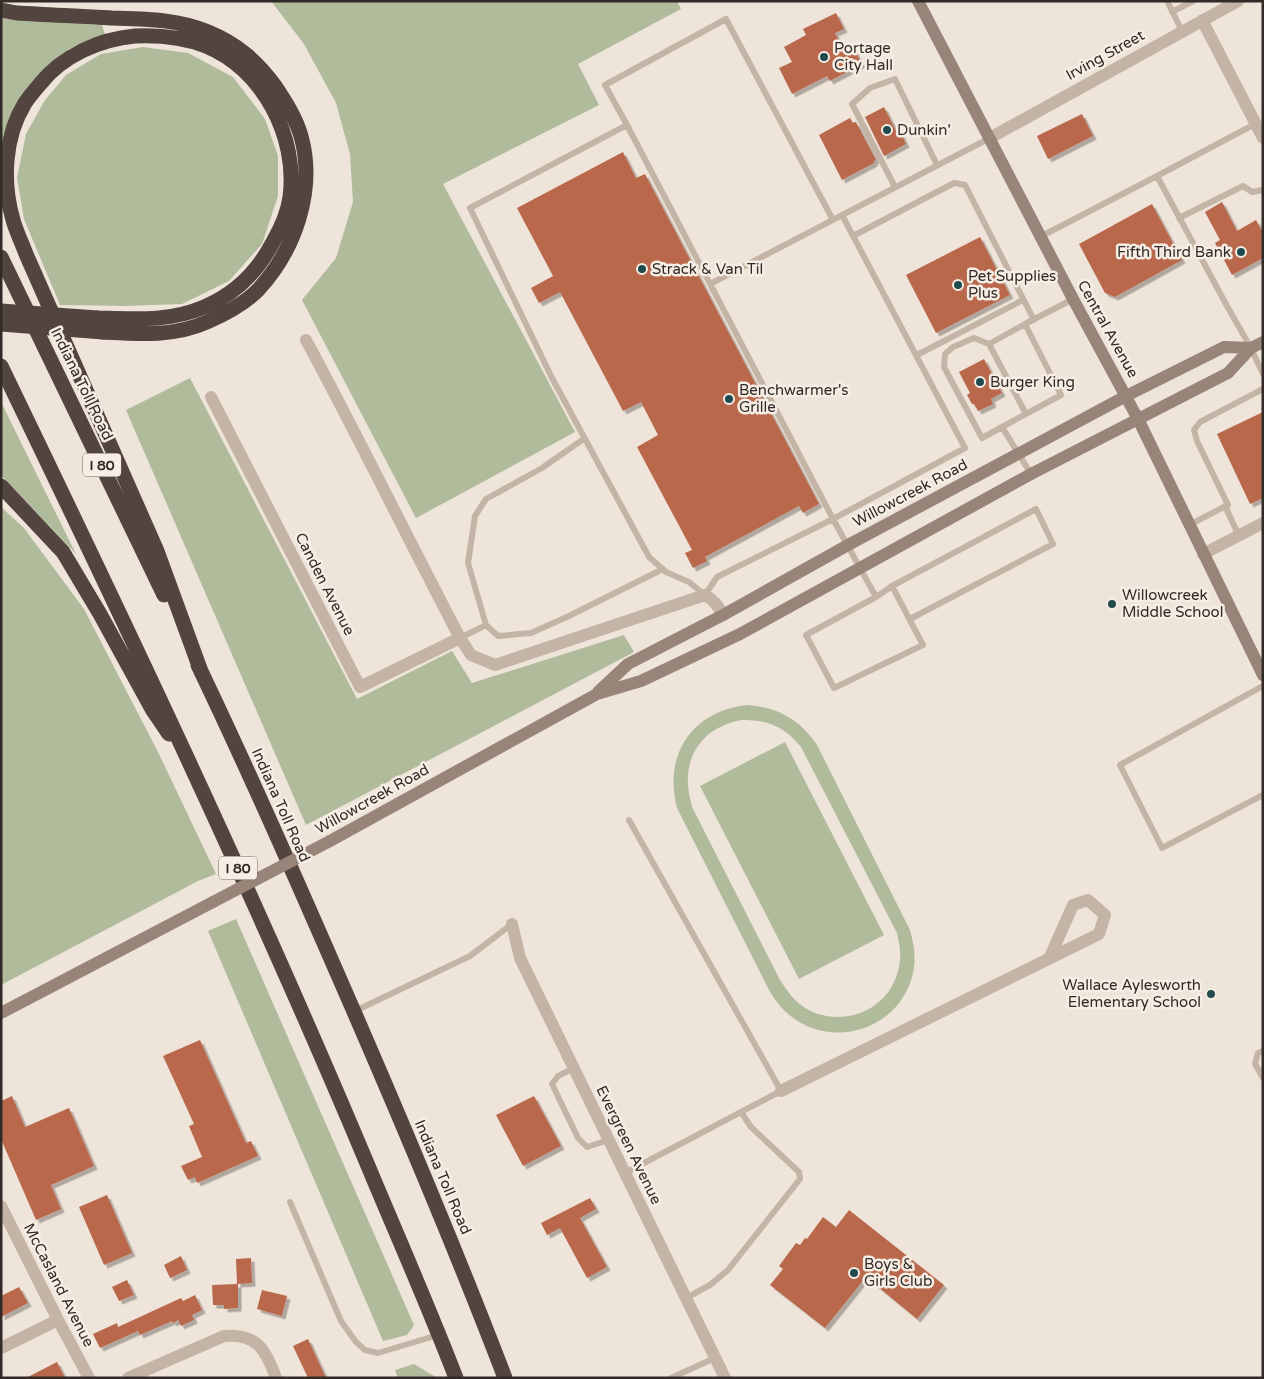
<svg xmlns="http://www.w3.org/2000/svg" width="1264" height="1379" font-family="'Varela Round',sans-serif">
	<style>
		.green { fill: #b0bb9b; fill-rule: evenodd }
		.building { fill: #b9684c; filter: url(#shadow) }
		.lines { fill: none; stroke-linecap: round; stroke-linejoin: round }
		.lane { stroke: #c4b4a6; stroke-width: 6 }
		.street { stroke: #c4b4a6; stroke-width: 12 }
		.secondary { stroke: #988478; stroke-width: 12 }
		.highway { stroke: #52443e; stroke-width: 15 }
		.secondary-bridge { stroke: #988478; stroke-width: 12 }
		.highway-bridge { stroke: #52443e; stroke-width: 15 }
		.poi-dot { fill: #204b4e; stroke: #f6eee4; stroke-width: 2 }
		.labels { text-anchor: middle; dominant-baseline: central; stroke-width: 5; stroke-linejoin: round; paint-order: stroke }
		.shield { fill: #f6eee4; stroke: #6c655f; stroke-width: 1 }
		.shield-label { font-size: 14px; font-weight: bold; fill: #312a26 }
		.poi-label { font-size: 15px; fill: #312a26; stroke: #f6eee4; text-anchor: start }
		.street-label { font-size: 15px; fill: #312a26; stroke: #f6eee4 }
	</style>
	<defs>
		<filter id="shadow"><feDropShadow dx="3.5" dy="3.5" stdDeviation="0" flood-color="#0004"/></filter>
	</defs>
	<rect width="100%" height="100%" fill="#eee4d9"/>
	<path class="green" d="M 271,1 L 677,1 L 681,9 L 578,64 L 599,105 L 443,184 L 575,432 L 416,518 L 302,300 L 336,258 L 353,202 L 350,154 L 336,103 L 304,44 Z
		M 1,18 L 102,25 L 105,35 L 69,49 L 38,76 L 15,107 L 3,136 L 1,152 Z
		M 143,47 L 188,53 L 233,77 L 265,119 L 278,156 L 278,196 L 262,244 L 229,281 L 182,304 L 125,306 L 60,305 L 24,219 L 17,178 L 26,134 L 45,100 L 66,75 L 101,54 Z
		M 190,378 L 357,699 L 452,651 L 472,683 L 624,635 L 634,652 L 306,825 L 126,410 Z
		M 1,402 L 76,554 L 1,475 Z
		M 1,507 L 24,528 L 84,609 L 159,754 L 216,874 L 198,881 L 1,985 Z
		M 747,705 C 777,707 800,719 817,745 L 910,930 C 915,948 917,965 910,983 C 892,1033 827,1049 787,1013 C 778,1005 772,996 767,986 L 677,808 C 663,755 692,711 747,705 ZM 741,720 C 766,719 785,727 801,747 L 897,933 C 900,946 902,958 898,971 C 887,1016 830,1032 796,1001 C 790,995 785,987 780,980 L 693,809 C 678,766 696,729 741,720 Z
		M 785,742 L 884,935 L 799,979 L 700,786 Z
		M 236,919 L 414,1325 L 407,1335 L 383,1341 L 208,931 Z
		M 414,1364 L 434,1376 L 434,1378 L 398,1378 L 395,1370 Z"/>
	<path class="building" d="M 836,13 L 844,29 L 835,33 L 845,53 L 854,49 L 862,64 L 830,81 L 827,76 L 792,94 L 779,68 L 792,62 L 784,47 L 806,35 L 803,29 Z
		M 884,107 L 896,131 L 899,129 L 906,144 L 884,156 L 865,117 Z
		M 1082,114 L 1093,136 L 1048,159 L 1037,136 Z
		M 850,118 L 853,123 L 856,122 L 876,160 L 874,161 L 874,163 L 842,180 L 819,135 Z
		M 623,152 L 636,178 L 645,174 L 819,504 L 803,513 L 799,506 L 705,557 L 707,561 L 693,568 L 685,553 L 692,550 L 637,447 L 658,435 L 641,402 L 623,411 L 560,292 L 539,303 L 531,288 L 553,276 L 517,208 Z
		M 1222,202 L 1237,231 L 1256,220 L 1263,233 L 1263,258 L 1232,275 L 1215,243 L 1220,240 L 1205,212 Z
		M 1152,204 L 1182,260 L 1115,297 L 1105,293 L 1079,244 Z
		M 980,237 L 1010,295 L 936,333 L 906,275 Z
		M 984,359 L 1002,393 L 991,399 L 993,404 L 978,411 L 974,404 L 972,404 L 967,395 L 970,393 L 959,372 Z
		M 1263,412 L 1263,498 L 1250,504 L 1217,434 Z
		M 200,1040 L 246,1143 L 251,1141 L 258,1156 L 197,1183 L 195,1177 L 188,1180 L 181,1166 L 202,1157 L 189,1126 L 194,1124 L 163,1056 Z
		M 12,1096 L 25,1127 L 69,1108 L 94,1166 L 51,1185 L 61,1209 L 36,1220 L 1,1139 L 1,1101 Z
		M 534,1096 L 561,1146 L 523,1166 L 496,1115 Z
		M 107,1195 L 132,1253 L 104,1265 L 79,1207 Z
		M 590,1198 L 596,1209 L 580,1218 L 607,1267 L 587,1278 L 560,1228 L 547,1235 L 541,1223 Z
		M 849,1210 L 944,1285 L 917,1319 L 866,1277 L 825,1328 L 770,1285 L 783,1269 L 779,1266 L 796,1243 L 800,1245 L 805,1238 L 807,1239 L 823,1217 L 836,1227 Z
		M 181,1256 L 187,1270 L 170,1278 L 164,1265 Z
		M 251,1258 L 252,1283 L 238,1284 L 238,1308 L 224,1309 L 224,1305 L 213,1305 L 212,1285 L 237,1284 L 236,1259 Z
		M 127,1280 L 134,1295 L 119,1301 L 112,1287 Z
		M 19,1287 L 28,1303 L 1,1317 L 1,1296 Z
		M 262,1290 L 287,1296 L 282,1316 L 257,1309 Z
		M 195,1295 L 202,1310 L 192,1315 L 194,1320 L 181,1326 L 178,1320 L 173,1323 L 172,1321 L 140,1335 L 138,1331 L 100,1348 L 93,1334 L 117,1323 L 118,1327 L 181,1298 L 183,1301 Z
		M 308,1339 L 326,1378 L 308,1378 L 293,1346 Z
		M 57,1362 L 65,1378 L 26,1378 Z"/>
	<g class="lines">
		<path class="lane" d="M 1167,1 L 1182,31
			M 1172,12 L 1193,1
			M 627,125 L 833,519 L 876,597
			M 1157,176 L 1255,124
			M 895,187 L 852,104 L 870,88 L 895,79 L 937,165
			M 1179,218 L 1243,186 L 1252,192 L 1263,190
			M 833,220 L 726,19 L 605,85 L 627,125 L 470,208 L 552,378 L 649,557 L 666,572 L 689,582 L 705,595 L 717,577 L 833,519 L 965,448 L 842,215
			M 853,236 L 954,183 L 965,185 L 1034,320
			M 1040,237 L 1157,176 L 1227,306 L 1251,348 L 1263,374
			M 710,284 L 988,139
			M 989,344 L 1025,324
			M 917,355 L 1023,300
			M 1002,427 L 982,438 L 944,367 L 945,354 L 953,347 L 974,338 L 989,344 L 1026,414
			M 1031,474 L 1002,427 L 1061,395 L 1025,324 L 1073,299
			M 1225,506 L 1239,536
			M 1189,525 L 1228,505 L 1197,441 L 1194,430 L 1200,422 L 1263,389
			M 892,586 L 923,645 L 834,688 L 806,635 L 876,597 L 892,586 L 1036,509 L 1053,544 L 910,619
			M 486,625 L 468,563 L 475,516 L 486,499 L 542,468 L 585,438
			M 460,638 L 486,625 L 498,636 L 531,633 L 569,616 L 663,569
			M 1263,686 L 1120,765 L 1162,848 L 1263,795
			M 355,1011 L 470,956 L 512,924
			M 1263,1051 L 1258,1053 L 1255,1064 L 1263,1078
			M 574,1068 L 558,1076 L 552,1084 L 578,1138 L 587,1147 L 609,1140
			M 625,1173 L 781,1091 L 629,820
			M 290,1202 L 341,1321 L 356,1342 L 365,1350 L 378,1353 L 438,1335
			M 686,1298 L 710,1285 L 728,1270 L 800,1179 L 799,1172 L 751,1127 L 741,1112
			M 671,1378 L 715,1358"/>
		<path class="street" d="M 1202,20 L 1263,138
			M 988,139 L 1238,1
			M 306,340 C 359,438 408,539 460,638 L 471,655 L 495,665 L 705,595 C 714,600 718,606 723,615
			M 211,397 L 360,687 L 460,638
			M 1203,554 L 1263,523
			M 512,924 L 520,958 L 725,1378
			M 781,1091 L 1099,934 L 1105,915 L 1088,900 L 1073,905 L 1049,959
			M 1,1206 L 58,1320 L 89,1378
			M 1,1348 L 58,1320
			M 128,1378 L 224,1336 C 257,1333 266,1350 276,1378"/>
		<path class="secondary" d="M 918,1 L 1073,299 L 1138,419 L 1263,675
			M 598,692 L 628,664 L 723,615 L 848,545 L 1126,396 L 1224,347 L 1251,348
			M 330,841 L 597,694 L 641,681 L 740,634 L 1031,474 L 1228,373 L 1251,348 L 1263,342
			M 1,1013 L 213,902"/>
		<path class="highway" d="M 1,10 L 17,13 C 49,15 80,16 112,18 C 145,19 178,19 208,32 C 237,44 257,61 275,86 C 285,101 296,118 301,136 C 316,190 295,250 258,290 C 244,304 225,314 207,322 C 174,337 138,334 103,332
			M 1,257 L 164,595
			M 97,318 C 133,319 170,322 204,307 C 235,294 258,271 273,242 C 281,228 288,213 290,197 C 298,137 263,69 206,46 C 183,37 159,35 135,36 C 100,39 62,56 40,84 C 35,90 29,97 25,103 C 4,137 2,182 13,220 C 16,231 22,243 26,254 L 157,551 L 202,674
			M 1,366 C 128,629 253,892 366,1161 C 396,1233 428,1305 456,1378
			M 1,486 L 63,552 L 100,614 L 152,709 L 169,734
			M 198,665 C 253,780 304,897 355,1014 C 407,1134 458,1255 505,1378"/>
		<path class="secondary-bridge" d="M 213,902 L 330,841"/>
		<path class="highway-bridge" d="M 1,311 L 97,318
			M 1,324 L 103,332"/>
	</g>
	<g class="poi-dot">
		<circle cx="824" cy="57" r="5"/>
		<circle cx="887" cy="130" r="5"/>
		<circle cx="1241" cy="252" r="5"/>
		<circle cx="642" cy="269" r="5"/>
		<circle cx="958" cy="285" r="5"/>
		<circle cx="980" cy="382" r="5"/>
		<circle cx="729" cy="399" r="5"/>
		<circle cx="1112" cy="604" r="5"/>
		<circle cx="1211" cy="994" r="5"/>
		<circle cx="854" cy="1273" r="5"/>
	</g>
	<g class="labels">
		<g class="shield">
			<rect x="83" y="453.5" width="38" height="23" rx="4"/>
			<rect x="219" y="856.5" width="38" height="23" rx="4"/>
		</g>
		<g class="shield-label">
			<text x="102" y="465">I 80</text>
			<text x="238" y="868">I 80</text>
		</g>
		<g class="poi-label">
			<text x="834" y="48">Portage<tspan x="834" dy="17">City Hall</tspan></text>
			<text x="897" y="130">Dunkin'</text>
			<text x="1231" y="252" text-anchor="end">Fifth Third Bank</text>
			<text x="652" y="269">Strack &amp; Van Til</text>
			<text x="968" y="276">Pet Supplies<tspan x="968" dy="17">Plus</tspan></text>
			<text x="990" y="382">Burger King</text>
			<text x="739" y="390">Benchwarmer's<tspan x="739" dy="17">Grille</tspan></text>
			<text x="1122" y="595">Willowcreek<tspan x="1122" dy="17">Middle School</tspan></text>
			<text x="1201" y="985" text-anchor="end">Wallace Aylesworth<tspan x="1201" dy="17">Elementary School</tspan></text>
			<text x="864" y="1264">Boys &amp;<tspan x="864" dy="17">Girls Club</tspan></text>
		</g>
		<g class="street-label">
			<text transform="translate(1105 55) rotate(-29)">Irving Street</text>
			<text transform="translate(1108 329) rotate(61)">Central Avenue</text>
			<text transform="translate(82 384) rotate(64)">Indiana Toll Road</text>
			<text transform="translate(910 493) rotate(-28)">Willowcreek Road</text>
			<text transform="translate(325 584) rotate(63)">Canden Avenue</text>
			<text transform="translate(372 799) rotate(-29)">Willowcreek Road</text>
			<text transform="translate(281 805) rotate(66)">Indiana Toll Road</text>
			<text transform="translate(629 1145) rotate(64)">Evergreen Avenue</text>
			<text transform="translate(443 1177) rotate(67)">Indiana Toll Road</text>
			<text transform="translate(59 1285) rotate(63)">McCasland Avenue</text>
		</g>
	</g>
	<rect width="1264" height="1379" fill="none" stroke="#312a26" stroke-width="5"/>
</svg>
